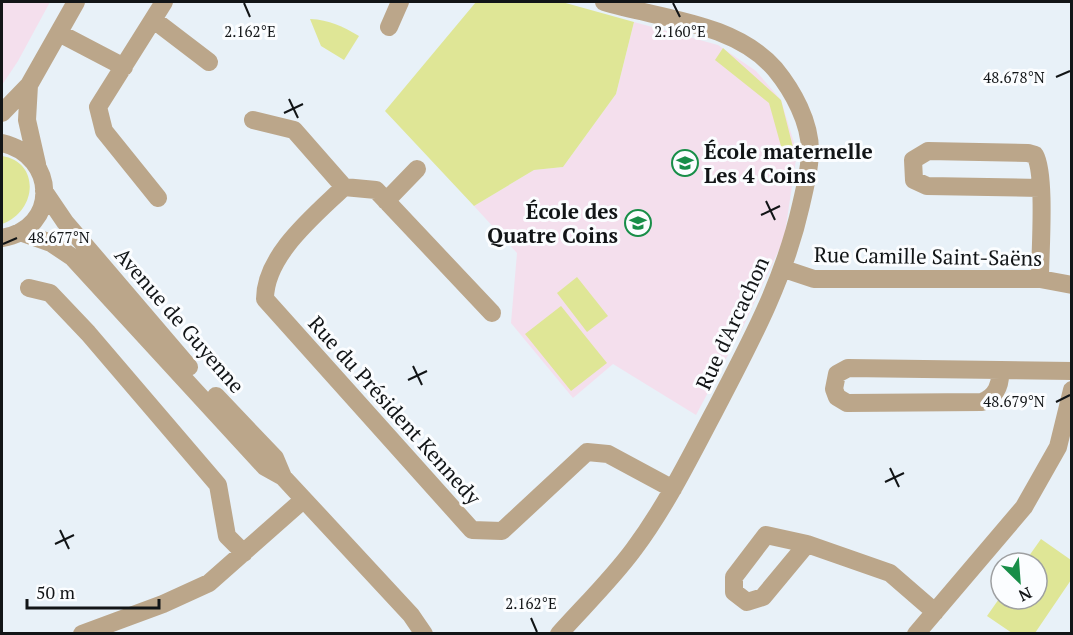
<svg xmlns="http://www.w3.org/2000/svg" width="1073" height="635" font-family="'PT Serif',serif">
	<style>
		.education { fill: #f4dfed }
		.green { fill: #dfe696 }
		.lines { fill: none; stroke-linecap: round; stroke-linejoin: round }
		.street { stroke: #bba68a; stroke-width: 18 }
		.ticks { fill: none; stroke: #121517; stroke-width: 2 }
		.labels { text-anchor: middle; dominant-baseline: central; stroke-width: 6; stroke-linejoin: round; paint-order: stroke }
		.poi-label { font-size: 21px; font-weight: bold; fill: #121517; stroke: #fbfdff; text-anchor: start }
		.street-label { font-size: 21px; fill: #121517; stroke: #fbfdff }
		.ticks-label { font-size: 15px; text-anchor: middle; fill: #121517; stroke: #fbfdff; stroke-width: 6; stroke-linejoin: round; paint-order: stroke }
	</style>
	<rect width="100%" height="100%" fill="#e8f1f8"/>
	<path class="education" d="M 2,2 L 50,2 L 18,61 L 2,85 Z
		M 634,22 L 718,45 L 756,71 L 781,100 L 797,153 L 784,239 L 743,327 L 696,415 L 613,364 L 573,398 L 511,323 L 517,253 L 474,206 L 534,170 L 563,167 L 616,94 Z"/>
	<path class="green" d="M 476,2 L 562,2 L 634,22 L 616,94 L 563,167 L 534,170 L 474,206 L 385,111 Z
		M 310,19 C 330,20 342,26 359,36 L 344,60 L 321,46 Z
		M 723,48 L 781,100 L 796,159 L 784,157 L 769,103 L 715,60 Z
		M 2,156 C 41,162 37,212 2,224 Z
		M 577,277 L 608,316 L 587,332 L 557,293 Z
		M 561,306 L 607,363 L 571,391 L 525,334 Z
		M 1041,539 L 1071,560 L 1071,580 L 1035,633 L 1012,633 L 987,616 L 1001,596 L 1001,599 L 1037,599 L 1037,563 L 1024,563 Z"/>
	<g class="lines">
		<path class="street" d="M 154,20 L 209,62
			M 389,27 L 400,2
			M 59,33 L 124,67
			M 29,85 L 27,120 L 37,164
			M 2,113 L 29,85 L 76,2
			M 253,120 L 294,130 L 344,187
			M 2,143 C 58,156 59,229 2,238
			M 1040,188 L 927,186 L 914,180 L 913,160 L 928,151 L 1028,153 L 1035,155 C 1046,175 1040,252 1040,279
			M 44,191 L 65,222 L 189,367
			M 158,198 L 104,131 L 98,107 L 164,2
			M 386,201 L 417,169
			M 20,232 L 51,243 L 72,257 L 265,467 L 283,477 L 411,615 L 424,634
			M 784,269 L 814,279 L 1040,279 L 1072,285
			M 29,288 L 50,293 L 88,333 L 218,485 L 227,536 L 244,553
			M 492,313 L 376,190 L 344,187 C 315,215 265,255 265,299 L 472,530 L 502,531 L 587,452 L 608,454 L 673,489
			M 848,368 L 1000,370 C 1001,385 996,396 982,402 L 847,403 L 837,397 L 834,389 L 837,374 Z
			M 1000,370 L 1072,371
			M 216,396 L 275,458 L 283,477
			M 807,544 L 766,535 L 734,577 L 734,592 L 747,602 L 763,597 L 807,544 L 890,573 L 935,612
			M 82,634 L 163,604 L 209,583 L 303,500
			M 559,634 C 584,606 612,579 634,549 C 666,506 689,459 714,412 C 750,343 784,281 801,205 C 805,187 810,169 810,151 C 810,122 793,91 775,69 C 734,22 660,19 604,2
			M 916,634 L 1024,507 L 1058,447 L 1072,390"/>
	</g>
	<path class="ticks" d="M 244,3 L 250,17M 673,3 L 680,17M 1056,77 L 1070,71M 289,99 L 298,118M 284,113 L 303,104M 766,201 L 775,220M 761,215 L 780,206M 3,244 L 17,238M 413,366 L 422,385M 408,380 L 427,371M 1056,402 L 1070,395M 890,468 L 899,487M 885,482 L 904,473M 60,530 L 69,549M 55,544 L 74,535M 531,618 L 537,632"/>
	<defs>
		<symbol id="school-ring" viewBox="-11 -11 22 22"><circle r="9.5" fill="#fbfdff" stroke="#188e48" stroke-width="1.5"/><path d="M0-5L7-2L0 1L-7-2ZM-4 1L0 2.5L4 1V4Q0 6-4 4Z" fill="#188e48"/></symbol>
	</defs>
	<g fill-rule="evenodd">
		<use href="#school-ring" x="670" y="148" width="30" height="30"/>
		<use href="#school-ring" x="623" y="208" width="30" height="30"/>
	</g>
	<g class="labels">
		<g class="poi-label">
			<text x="704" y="151">École maternelle<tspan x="704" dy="24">Les 4 Coins</tspan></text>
			<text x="618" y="211" text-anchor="end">École des<tspan x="618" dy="24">Quatre Coins</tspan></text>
		</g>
		<g class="street-label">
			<text transform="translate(928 256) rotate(1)">Rue Camille Saint-Saëns</text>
			<text transform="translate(180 320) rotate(49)">Avenue de Guyenne</text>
			<text transform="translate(732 323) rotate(-65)">Rue d'Arcachon</text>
			<text transform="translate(395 410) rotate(48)">Rue du Président Kennedy</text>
		</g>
	</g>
	<g class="ticks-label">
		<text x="250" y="37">2.162°E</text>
		<text x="680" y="37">2.160°E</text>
		<text x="1014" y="83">48.678°N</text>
		<text x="59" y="243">48.677°N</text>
		<text x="1014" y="407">48.679°N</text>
		<text x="531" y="609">2.162°E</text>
	</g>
	<rect width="1073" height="635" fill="none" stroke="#121517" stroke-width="6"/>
	<g transform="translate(1019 581) rotate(155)"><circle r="28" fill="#fbfdff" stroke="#9ea0a2" stroke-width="1.5"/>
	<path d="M0-4.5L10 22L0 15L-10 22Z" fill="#188e48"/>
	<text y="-9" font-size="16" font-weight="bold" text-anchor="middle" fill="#121517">N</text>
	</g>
	<path d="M27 599v9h132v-9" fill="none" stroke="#121517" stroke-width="3"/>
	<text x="36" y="599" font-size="18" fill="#121517" stroke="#fbfdff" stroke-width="4.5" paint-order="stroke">50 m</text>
</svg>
